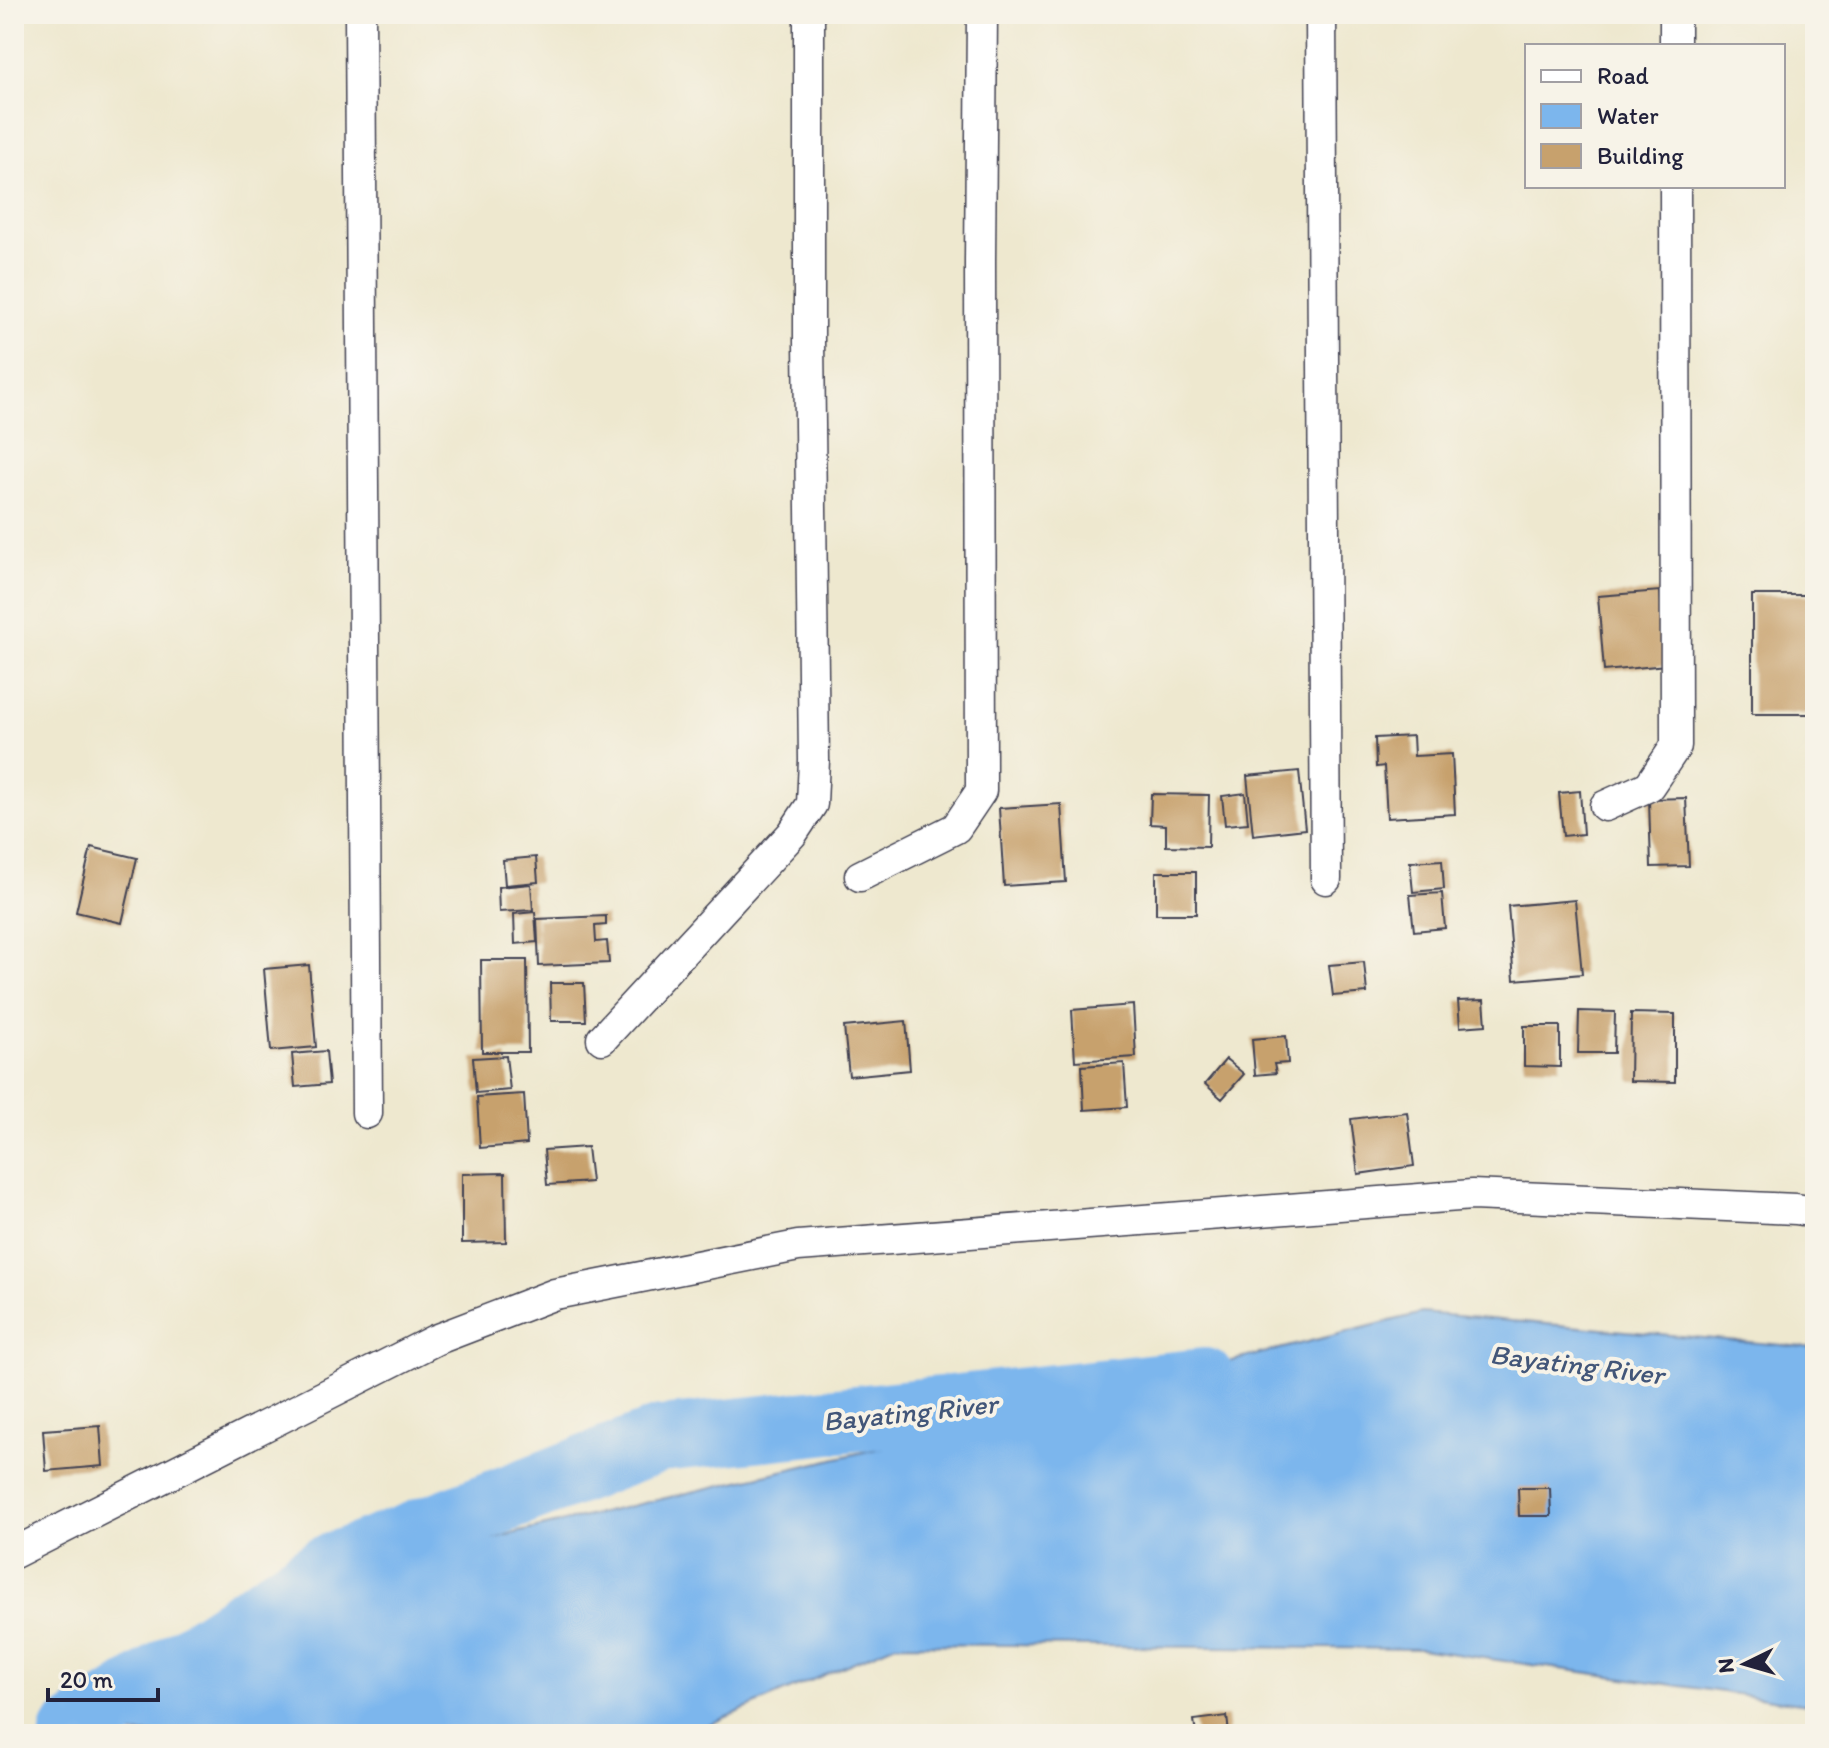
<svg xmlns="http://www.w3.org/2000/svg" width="1829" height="1748" font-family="Itim,sans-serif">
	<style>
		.water { fill: #7cb6ed; stroke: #4f6c94; stroke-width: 2 }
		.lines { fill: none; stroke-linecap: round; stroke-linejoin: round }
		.river { stroke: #7cb6ed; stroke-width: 66 }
		.building { fill: #c7a16d }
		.minor-casing { stroke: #414051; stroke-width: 33 }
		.minor { stroke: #fff; stroke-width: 30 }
		.labels { text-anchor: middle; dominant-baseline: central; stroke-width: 8; stroke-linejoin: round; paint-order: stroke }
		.water-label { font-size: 28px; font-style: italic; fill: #425679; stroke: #f7f3e8 }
	</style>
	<rect width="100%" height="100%" fill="#f7f3e8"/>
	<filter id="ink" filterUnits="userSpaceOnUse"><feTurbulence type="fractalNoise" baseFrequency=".0125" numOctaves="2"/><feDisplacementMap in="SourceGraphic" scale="16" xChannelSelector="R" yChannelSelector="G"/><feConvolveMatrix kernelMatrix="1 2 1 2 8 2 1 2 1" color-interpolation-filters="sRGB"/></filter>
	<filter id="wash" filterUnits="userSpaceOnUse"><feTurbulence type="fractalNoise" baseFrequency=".006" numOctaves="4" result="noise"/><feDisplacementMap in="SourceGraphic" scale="32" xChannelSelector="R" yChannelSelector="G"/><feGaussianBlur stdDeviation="1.8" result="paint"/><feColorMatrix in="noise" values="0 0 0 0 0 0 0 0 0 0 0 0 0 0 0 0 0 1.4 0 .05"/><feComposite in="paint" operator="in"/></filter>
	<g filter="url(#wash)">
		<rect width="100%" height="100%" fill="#eee8cf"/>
		<path class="water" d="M 1422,1313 L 1815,1348 L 1815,1705 L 1420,1649 L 896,1644 L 687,1734 L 63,1734 L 391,1562 L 966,1428 Z"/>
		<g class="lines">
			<path class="river" d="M 73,1734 L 324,1569 L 661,1439 L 1204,1381"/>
		</g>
		<g id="blocks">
			<path class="building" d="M 1660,591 L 1666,665 L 1604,671 L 1598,596 Z
				M 1752,595 L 1815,595 L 1815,714 L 1752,714 Z
				M 1413,736 L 1414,756 L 1452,754 L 1455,814 L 1387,818 L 1384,766 L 1376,767 L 1375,738 Z
				M 1299,771 L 1305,829 L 1253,835 L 1247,776 Z
				M 1580,791 L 1583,834 L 1563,836 L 1559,793 Z
				M 1245,793 L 1248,823 L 1225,825 L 1222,796 Z
				M 1151,794 L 1209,795 L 1208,847 L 1166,846 L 1166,825 L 1150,824 Z
				M 1686,798 L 1689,866 L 1651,867 L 1649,799 Z
				M 1061,804 L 1066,882 L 1004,886 L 999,808 Z
				M 91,847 L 137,858 L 122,923 L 76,912 Z
				M 536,857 L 538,882 L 505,885 L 503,860 Z
				M 1442,860 L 1444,889 L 1413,892 L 1410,862 Z
				M 1156,872 L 1196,872 L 1196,914 L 1156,914 Z
				M 531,884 L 533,910 L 499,912 L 498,887 Z
				M 1442,893 L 1445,928 L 1414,931 L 1410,895 Z
				M 1575,900 L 1582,974 L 1514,980 L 1508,906 Z
				M 535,912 L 537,942 L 515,944 L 514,914 Z
				M 606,916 L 606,925 L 595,926 L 596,942 L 607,941 L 609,963 L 539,966 L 537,919 Z
				M 481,960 L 527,960 L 528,1052 L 482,1052 Z
				M 1364,962 L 1367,993 L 1333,996 L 1329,965 Z
				M 309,965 L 316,1047 L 271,1051 L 264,969 Z
				M 550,983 L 584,983 L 586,1021 L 551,1021 Z
				M 1484,1000 L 1486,1025 L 1460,1027 L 1458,1001 Z
				M 1133,1005 L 1136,1057 L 1075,1061 L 1072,1010 Z
				M 1579,1011 L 1615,1012 L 1614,1053 L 1578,1053 Z
				M 1631,1013 L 1675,1014 L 1675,1082 L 1630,1081 Z
				M 906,1021 L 910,1070 L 849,1076 L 844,1027 Z
				M 1524,1026 L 1560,1026 L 1560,1067 L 1524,1066 Z
				M 1286,1036 L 1288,1063 L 1274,1064 L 1276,1073 L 1255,1075 L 1252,1039 Z
				M 326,1051 L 329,1084 L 295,1087 L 292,1054 Z
				M 506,1056 L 510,1090 L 476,1093 L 473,1058 Z
				M 1226,1059 L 1244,1074 L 1222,1099 L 1205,1084 Z
				M 1124,1063 L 1127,1107 L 1084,1110 L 1082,1066 Z
				M 524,1094 L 527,1144 L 480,1148 L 477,1097 Z
				M 1407,1112 L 1414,1166 L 1358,1174 L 1351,1119 Z
				M 587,1147 L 591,1182 L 547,1185 L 544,1150 Z
				M 505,1173 L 506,1242 L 462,1243 L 462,1174 Z
				M 100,1426 L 103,1466 L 46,1471 L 43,1430 Z
				M 1518,1488 L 1550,1488 L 1551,1516 L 1519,1516 Z
				M 1227,1716 L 1229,1734 L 1196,1734 L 1194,1720 Z"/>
		</g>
	</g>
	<g filter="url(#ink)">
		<use href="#blocks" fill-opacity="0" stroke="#414051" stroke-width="2"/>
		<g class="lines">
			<defs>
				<path id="minor" d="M 360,14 L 367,1113
					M 1321,14 L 1326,879
					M 1675,14 L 1675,46
					M 1605,806 L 1649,786 L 1676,746 L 1675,186
					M 860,876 L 956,828 L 981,791 L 980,261 L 982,14
					M 602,1039 L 792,834 L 812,804 L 814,760 L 809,341 L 809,14
					M 14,1553 L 435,1340 L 555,1294 L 798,1246 L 1472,1195 L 1796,1209 L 1815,1212"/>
			</defs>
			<use href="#minor" class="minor-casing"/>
			<use href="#minor" class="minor"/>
		</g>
	</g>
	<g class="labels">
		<g class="water-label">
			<text transform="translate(1577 1364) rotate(7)">Bayating River</text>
			<text transform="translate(910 1412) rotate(-6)">Bayating River</text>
		</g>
	</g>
	<rect width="1829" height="1748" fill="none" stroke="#f7f3e8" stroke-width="48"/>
	<rect x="1525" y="44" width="260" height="144" fill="#f7f3e8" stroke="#a29fa3" stroke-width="2"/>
	<rect x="1541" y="70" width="40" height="12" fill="#ffffff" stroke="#a29fa3" stroke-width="2"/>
	<text x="1597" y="84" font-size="24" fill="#22223b">Road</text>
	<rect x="1541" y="104" width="40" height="24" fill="#7cb6ed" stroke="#a29fa3" stroke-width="2"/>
	<text x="1597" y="124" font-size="24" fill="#22223b">Water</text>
	<rect x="1541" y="144" width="40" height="24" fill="#c7a16d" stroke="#a29fa3" stroke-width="2"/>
	<text x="1597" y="164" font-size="24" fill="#22223b">Building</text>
	<g transform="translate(1745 1664) rotate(265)" stroke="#f7f3e8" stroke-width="6" paint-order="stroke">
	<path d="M0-6L14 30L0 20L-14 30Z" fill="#22223b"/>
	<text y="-12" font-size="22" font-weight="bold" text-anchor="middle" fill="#22223b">N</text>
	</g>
	<path d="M48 1688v12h110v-12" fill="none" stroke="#22223b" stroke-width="4"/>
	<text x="60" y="1688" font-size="24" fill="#22223b" stroke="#f7f3e8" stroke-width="6" paint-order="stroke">20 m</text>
</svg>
